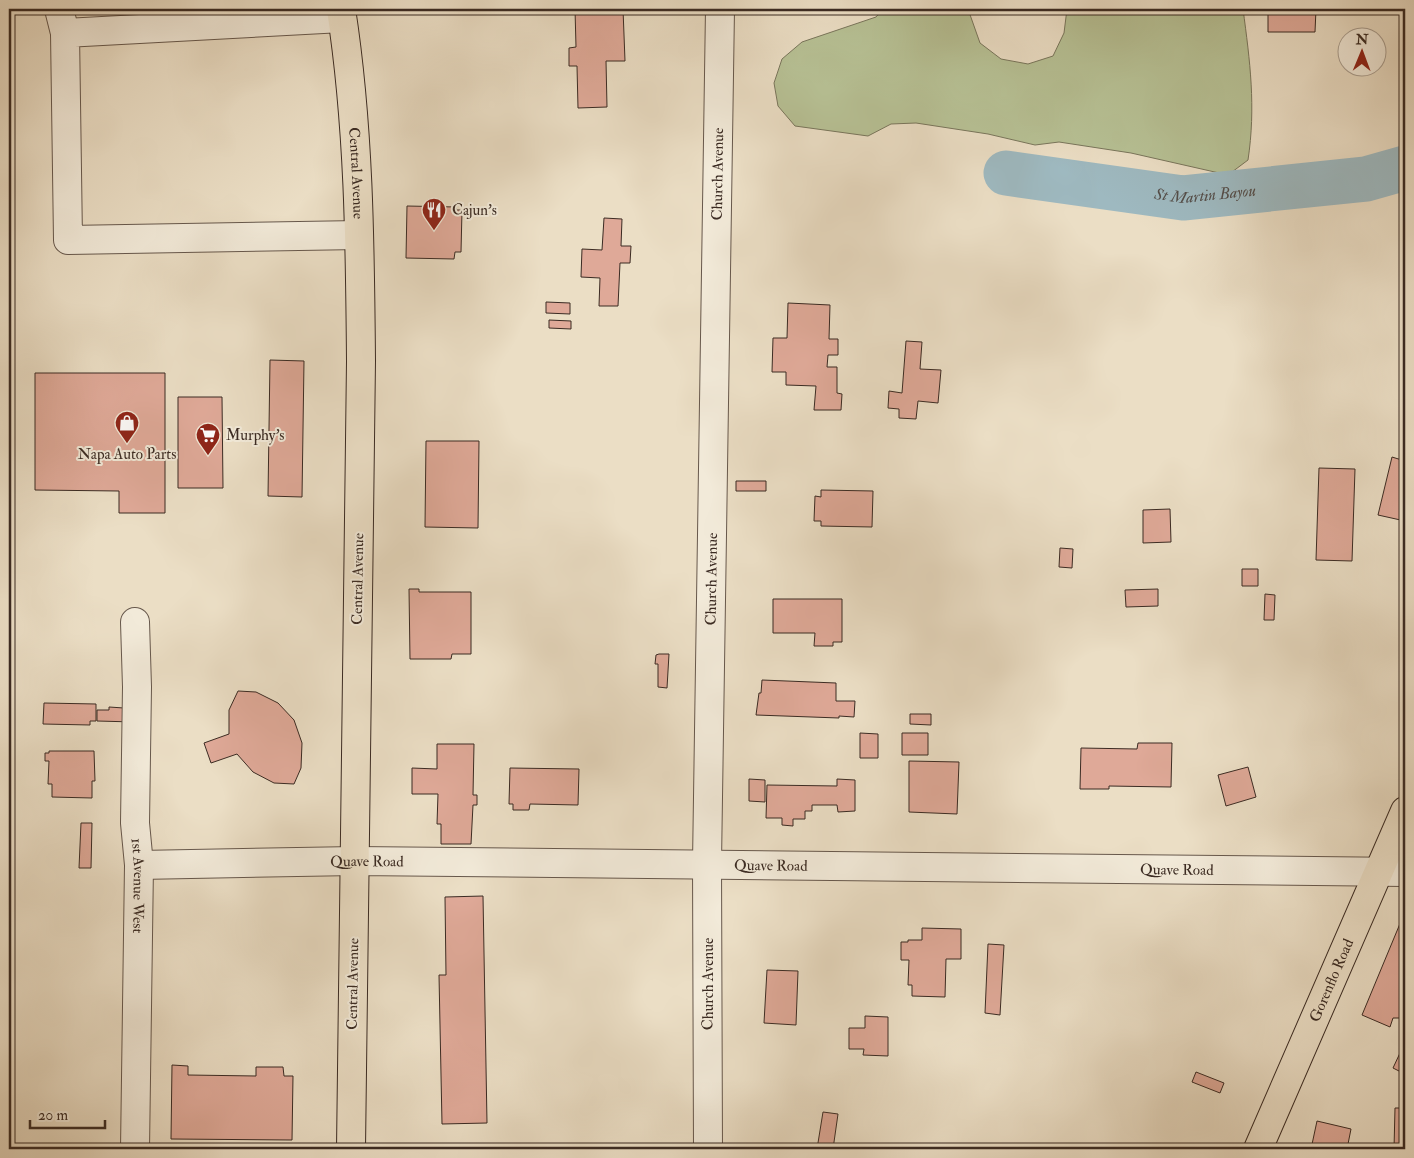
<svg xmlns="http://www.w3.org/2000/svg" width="1414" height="1158" font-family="'IM FELL Double Pica',serif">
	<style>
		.green { fill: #b7c195; stroke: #79765c }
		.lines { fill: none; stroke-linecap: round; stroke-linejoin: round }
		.river { stroke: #9eb9c0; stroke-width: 45 }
		.building { fill: #dfa998; stroke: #3b2b23 }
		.minor-casing { stroke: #67584c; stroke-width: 30 }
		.major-casing { stroke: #3b2b23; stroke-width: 30 }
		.minor { stroke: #f2ead9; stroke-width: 28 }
		.major { stroke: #ebdec5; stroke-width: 28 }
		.labels { text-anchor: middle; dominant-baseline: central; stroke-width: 4; stroke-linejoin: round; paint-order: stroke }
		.street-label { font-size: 15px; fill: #3b2b23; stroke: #f2ead9 }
		.poi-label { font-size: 15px; fill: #3b2b23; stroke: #f2ead9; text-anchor: start }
		.water-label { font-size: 16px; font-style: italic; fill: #544e4a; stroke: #f2ead9 }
	</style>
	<rect width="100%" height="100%" fill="#ebdec5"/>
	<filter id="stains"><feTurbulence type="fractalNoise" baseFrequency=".004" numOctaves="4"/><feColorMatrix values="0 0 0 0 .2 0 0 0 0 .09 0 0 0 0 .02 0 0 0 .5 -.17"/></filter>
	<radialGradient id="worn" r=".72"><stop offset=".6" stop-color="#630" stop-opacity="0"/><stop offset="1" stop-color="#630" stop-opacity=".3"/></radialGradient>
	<path class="green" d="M 883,9 L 968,9 L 980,43 L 1001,59 L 1028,64 L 1053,56 L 1064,33 L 1067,9 L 1243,9 C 1250,61 1256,107 1248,160 L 1228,175 L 1131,153 L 1059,142 L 1035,145 L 988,134 L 916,123 L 891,124 L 868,136 L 795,126 L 778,106 L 774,83 L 782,59 L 802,42 L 876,17 Z"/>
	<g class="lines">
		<path class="river" id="s1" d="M 1006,173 L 1183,198 L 1366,179 L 1405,168"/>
	</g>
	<path class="building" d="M 575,9 L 623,9 L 625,61 L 606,61 L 607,107 L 578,108 L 577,66 L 569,66 L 569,48 L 576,47 Z
		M 1268,9 L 1316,9 L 1315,32 L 1268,32 Z
		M 407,206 L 456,207 L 456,210 L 462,210 L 461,252 L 455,252 L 454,259 L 406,258 Z
		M 604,218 L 622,219 L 621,246 L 631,246 L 630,263 L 620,263 L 618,306 L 599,306 L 600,278 L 581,277 L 582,249 L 602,250 Z
		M 546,302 L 570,303 L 570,314 L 546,313 Z
		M 788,303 L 830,305 L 829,339 L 838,339 L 838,355 L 828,355 L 827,367 L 837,367 L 837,393 L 842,394 L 841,410 L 814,410 L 816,386 L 786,385 L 786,372 L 772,372 L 773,338 L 787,338 Z
		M 549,320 L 571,321 L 571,329 L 549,328 Z
		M 906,341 L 922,342 L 920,369 L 941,370 L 938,403 L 918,401 L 916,419 L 899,418 L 899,409 L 888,408 L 889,391 L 902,393 Z
		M 270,360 L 304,361 L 302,497 L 268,496 Z
		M 35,373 L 165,373 L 165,513 L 119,513 L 119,491 L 35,490 Z
		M 178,397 L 222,397 L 223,488 L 178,488 Z
		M 426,441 L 479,441 L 478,528 L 425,527 Z
		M 1392,457 L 1405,461 L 1405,521 L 1378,515 Z
		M 1319,468 L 1355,469 L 1352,561 L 1316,560 Z
		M 736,481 L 766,481 L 766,491 L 736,491 Z
		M 821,490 L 873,491 L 872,527 L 821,526 L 821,521 L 814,521 L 815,496 L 821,497 Z
		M 1170,509 L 1171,542 L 1143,543 L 1143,510 Z
		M 1060,548 L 1073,549 L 1072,568 L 1059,567 Z
		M 1242,569 L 1258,569 L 1258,586 L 1242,586 Z
		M 409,589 L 419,589 L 419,592 L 471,592 L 471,654 L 452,654 L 451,659 L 410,659 Z
		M 1158,589 L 1158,606 L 1126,607 L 1125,590 Z
		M 1265,594 L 1275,595 L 1274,620 L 1264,620 Z
		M 773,599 L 842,599 L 842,642 L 833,642 L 833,646 L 814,646 L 815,633 L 773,633 Z
		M 659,654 L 669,654 L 667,688 L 658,687 L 658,664 L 655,664 L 656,655 Z
		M 762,680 L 836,683 L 836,701 L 855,701 L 854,717 L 839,716 L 839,718 L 756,715 L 759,693 L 761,693 Z
		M 238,691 L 256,692 L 278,703 L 294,720 L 302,743 L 301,768 L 294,784 L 274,783 L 253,772 L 237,754 L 211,763 L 204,743 L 229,734 L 229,710 Z
		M 44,703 L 96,704 L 96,721 L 90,721 L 90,725 L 43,724 Z
		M 109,707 L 124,708 L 134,722 L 97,721 L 97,710 L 109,710 Z
		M 910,714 L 931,714 L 931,725 L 910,724 Z
		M 860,733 L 878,734 L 878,758 L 860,758 Z
		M 902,733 L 928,733 L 928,755 L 902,755 Z
		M 1138,743 L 1172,743 L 1171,787 L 1109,786 L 1109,789 L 1080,789 L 1081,748 L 1137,749 Z
		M 437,744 L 474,744 L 473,795 L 477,795 L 477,805 L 473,805 L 471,844 L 441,844 L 441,824 L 437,824 L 438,794 L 412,794 L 412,768 L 437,769 Z
		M 49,751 L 94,751 L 95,781 L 92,781 L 92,798 L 52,797 L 52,784 L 48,784 L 49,761 L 45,761 L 45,753 L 49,753 Z
		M 909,761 L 959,762 L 957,814 L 909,812 Z
		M 1248,767 L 1256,797 L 1226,806 L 1218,775 Z
		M 510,768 L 579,769 L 578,805 L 530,804 L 529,810 L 513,810 L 513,804 L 509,804 Z
		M 749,779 L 765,780 L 765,802 L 749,801 Z
		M 837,779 L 855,780 L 855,811 L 838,812 L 837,805 L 812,805 L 812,811 L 805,811 L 805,819 L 793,819 L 793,826 L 782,825 L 782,818 L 766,818 L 767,785 L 837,786 Z
		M 81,823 L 92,823 L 91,868 L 79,868 Z
		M 483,896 L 487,1123 L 442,1124 L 439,975 L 446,975 L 445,897 Z
		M 1404,914 L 1405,990 L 1400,1003 L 1405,1003 L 1405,1018 L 1393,1018 L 1390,1027 L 1362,1015 Z
		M 922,928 L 961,929 L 961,959 L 946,959 L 945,997 L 912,996 L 912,985 L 908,985 L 909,960 L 901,960 L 901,942 L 908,942 L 908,940 L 922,940 Z
		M 988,944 L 1004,945 L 1000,1015 L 985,1013 Z
		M 767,970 L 798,971 L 796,1025 L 764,1023 Z
		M 865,1016 L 888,1017 L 888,1056 L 863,1055 L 864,1049 L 849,1049 L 849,1028 L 865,1028 Z
		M 1400,1053 L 1405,1056 L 1405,1074 L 1393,1068 Z
		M 172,1065 L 188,1066 L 188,1075 L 256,1076 L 256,1067 L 283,1067 L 284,1076 L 293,1076 L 292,1140 L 171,1139 Z
		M 1196,1072 L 1224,1083 L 1220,1093 L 1192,1082 Z
		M 1395,1108 L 1405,1108 L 1405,1149 L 1394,1149 Z
		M 823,1112 L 838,1114 L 833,1149 L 817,1149 Z
		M 1317,1121 L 1351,1129 L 1347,1149 L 1311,1149 Z"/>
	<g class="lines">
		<defs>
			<g id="minor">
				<path d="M 59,9 L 65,33"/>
				<path d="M 342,18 L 65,33 L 68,240 L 359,235"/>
				<path id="s2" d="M 135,622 L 137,687 L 135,823 L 139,865 L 135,1149"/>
				<path id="s3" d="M 139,865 L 355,861 L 1405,872"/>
				<path id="s4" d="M 708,1149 L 707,863 L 720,9"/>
			</g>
			<g id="major">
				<path id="s5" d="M 341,9 C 359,125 360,243 361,361 L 351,1149"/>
				<path id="s6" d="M 1258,1149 L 1405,811"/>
			</g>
		</defs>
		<use href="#minor" class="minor-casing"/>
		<use href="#major" class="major-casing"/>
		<use href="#minor" class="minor"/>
		<use href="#major" class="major"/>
	</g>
	<defs>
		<symbol id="restaurant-pin" viewBox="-11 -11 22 30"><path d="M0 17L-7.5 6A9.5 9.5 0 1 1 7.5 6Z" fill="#8f2418" stroke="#f2ead9"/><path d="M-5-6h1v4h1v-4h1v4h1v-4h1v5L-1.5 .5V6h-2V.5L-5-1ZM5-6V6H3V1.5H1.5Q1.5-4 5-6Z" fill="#fff"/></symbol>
		<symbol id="shop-pin" viewBox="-11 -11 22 30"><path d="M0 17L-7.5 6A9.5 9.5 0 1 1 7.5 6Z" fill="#8f2418" stroke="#f2ead9"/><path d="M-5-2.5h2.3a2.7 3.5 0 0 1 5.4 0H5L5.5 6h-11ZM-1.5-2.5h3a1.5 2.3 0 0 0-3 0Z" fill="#fff"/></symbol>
		<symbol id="supermarket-pin" viewBox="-11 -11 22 30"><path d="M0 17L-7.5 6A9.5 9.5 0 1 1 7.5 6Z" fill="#8f2418" stroke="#f2ead9"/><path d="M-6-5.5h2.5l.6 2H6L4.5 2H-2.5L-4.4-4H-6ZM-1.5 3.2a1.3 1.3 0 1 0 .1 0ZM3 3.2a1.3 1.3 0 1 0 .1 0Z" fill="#fff"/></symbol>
	</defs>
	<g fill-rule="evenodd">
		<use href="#restaurant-pin" x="420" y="196" width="28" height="38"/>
		<use href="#shop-pin" x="113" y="409" width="28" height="38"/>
		<use href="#supermarket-pin" x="194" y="421" width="28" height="38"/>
	</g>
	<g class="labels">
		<g class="street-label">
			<text stroke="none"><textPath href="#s5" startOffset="165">Central Avenue</textPath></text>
			<text stroke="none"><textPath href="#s4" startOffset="975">Church Avenue</textPath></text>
			<text transform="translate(358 579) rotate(-89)">Central Avenue</text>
			<text stroke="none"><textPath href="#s4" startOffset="570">Church Avenue</textPath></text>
			<text stroke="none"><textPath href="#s3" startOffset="228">Quave Road</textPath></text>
			<text stroke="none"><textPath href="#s3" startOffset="632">Quave Road</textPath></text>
			<text stroke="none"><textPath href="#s3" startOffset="1038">Quave Road</textPath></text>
			<text stroke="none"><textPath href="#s2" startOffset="264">1st Avenue West</textPath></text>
			<text stroke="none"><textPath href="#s6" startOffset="184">Gorenflo Road</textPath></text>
			<text transform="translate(353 984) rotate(-89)">Central Avenue</text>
			<text transform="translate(708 984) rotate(-90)">Church Avenue</text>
		</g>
		<g class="poi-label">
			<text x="452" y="210">Cajun's</text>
			<text x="226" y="435">Murphy's</text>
			<text x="127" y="454" text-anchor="middle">Napa Auto Parts</text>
		</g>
		<g class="water-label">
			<text stroke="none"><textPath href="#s1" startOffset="201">St Martin Bayou</textPath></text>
		</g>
	</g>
	<rect width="1414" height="1158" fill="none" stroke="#ebdec5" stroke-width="30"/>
	<rect x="10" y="10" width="1394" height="1138" fill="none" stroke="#3b2b23" stroke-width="2.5"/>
	<rect x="15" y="15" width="1384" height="1128" fill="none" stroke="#3b2b23"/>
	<g transform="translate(1362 52) rotate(1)"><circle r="24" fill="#f2ead9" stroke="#a99e90"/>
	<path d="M0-4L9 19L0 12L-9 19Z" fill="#8f2418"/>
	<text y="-8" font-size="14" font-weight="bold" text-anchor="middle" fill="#3b2b23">N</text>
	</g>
	<path d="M30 1120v8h75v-8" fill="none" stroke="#3b2b23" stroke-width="2.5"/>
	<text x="38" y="1120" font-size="15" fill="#3b2b23" stroke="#f2ead9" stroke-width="4" paint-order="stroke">20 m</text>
	<rect width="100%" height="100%" filter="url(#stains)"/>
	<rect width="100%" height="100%" fill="url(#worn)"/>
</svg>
